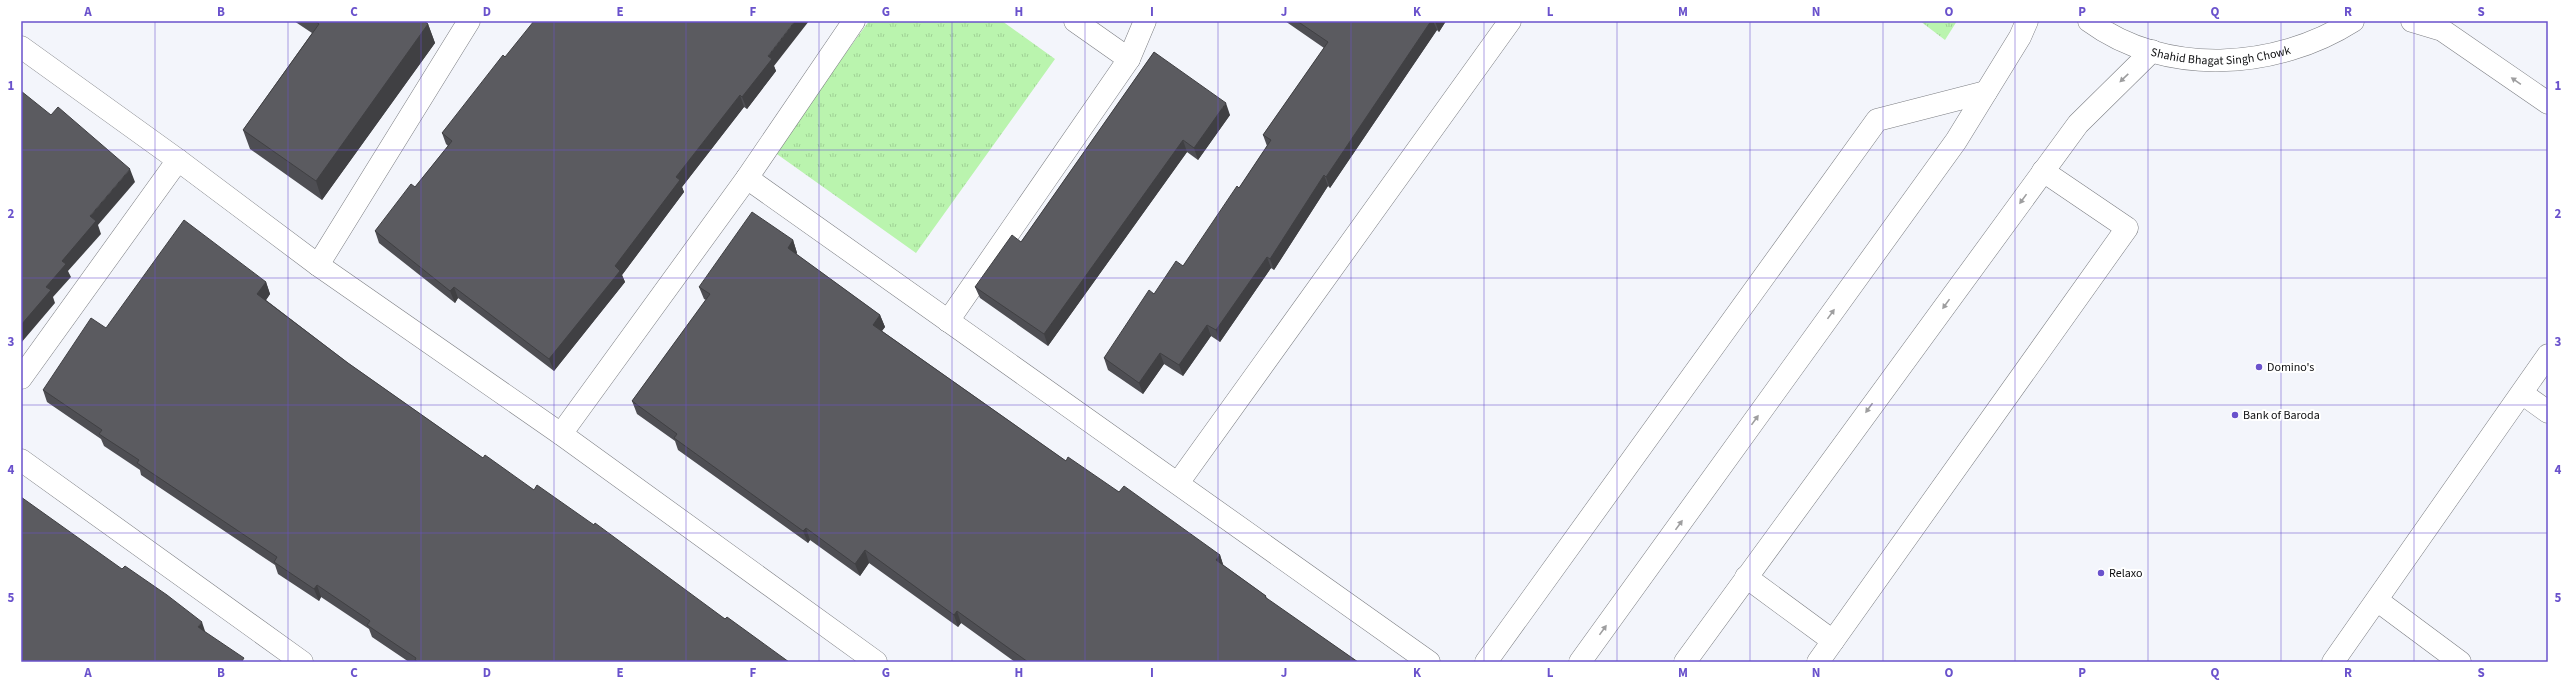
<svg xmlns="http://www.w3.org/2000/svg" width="2569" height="683" font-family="'Source Sans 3',sans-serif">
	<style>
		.park { fill: url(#park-tufts) }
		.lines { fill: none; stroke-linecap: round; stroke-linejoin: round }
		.minor-casing { stroke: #7c7e83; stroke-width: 23 }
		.minor { stroke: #fff; stroke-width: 22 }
		.wall { fill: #4e4e53 }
		.shaded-wall { fill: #404043 }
		.building { fill: #5b5b60; stroke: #404043 }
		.oneway { fill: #9e9e9f }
		.grid { fill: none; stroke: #6a52cc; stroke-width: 1; stroke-opacity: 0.55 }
		.poi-dot { fill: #6a52cc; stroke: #fff; stroke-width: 1.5 }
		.labels { text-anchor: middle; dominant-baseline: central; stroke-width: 4; stroke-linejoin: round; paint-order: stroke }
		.street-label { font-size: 12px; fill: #0c0d0f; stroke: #fff }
		.poi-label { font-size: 12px; fill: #0c0d0f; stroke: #fff; text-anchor: start }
		.neatline { fill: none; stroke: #6a52cc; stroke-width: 1.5 }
		.grid-label { font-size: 13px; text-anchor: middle; font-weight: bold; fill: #6a52cc }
	</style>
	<defs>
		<pattern id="park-tufts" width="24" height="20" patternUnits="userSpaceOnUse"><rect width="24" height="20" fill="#baf4ae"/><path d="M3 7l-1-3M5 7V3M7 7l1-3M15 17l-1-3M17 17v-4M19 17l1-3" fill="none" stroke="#9fd094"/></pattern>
	</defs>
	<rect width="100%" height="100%" fill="#f3f5fb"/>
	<path class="park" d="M 869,21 L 1002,21 L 1055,59 L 916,253 L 774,152 Z
		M 1920,21 L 1957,21 L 1945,40 Z"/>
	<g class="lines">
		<defs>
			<g id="minor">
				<path d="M 1075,21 L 1129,59"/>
				<path id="s1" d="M 2089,21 C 2165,77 2276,70 2353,21"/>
				<path d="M 2412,21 L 2442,30 L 2548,103"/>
				<path d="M 21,47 L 178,160 L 318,265 L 561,434 L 876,662"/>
				<path d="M 747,178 L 1429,662"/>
				<path d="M 318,265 L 469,21"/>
				<path d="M 948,321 L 1129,59 L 1145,21"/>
				<path d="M 21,378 L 178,160"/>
				<path d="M 2523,394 L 2548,412"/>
				<path d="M 561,434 L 747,178 L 854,21"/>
				<path d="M 21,460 L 302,662"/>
				<path d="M 1178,483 L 1510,21"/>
				<path d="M 1746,577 L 1833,641"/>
				<path d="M 2378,601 L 2460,662"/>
				<path d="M 1486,662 L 1877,120 L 1986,92"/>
				<path d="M 1580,662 L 1956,141 L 2020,37 L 2027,21"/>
				<path d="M 1685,662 L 2078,124 L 2152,51"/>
				<path d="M 1818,662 L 2127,228 L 2043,171"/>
				<path d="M 2333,662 L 2548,355"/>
			</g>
		</defs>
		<use href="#minor" class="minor-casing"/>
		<use href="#minor" class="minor"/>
	</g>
	<path class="wall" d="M 294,21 L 424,21 L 428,24 L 435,43 L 322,200 L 250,149 L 243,130 L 312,33 Z
		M 1285,21 L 1446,21 L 1439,32 L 1437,30 L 1330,188 L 1328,186 L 1274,270 L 1271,268 L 1220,342 L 1211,336 L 1183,376 L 1164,364 L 1143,394 L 1108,370 L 1104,358 L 1154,294 L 1183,266 L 1239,188 L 1267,146 L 1263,135 L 1324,48 Z
		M 1154,52 L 1230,115 L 1198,160 L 1187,152 L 1048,346 L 980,298 L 975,287 L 1021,242 Z
		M 505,57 L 774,66 L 776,71 L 747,109 L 744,107 L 682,187 L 684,192 L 622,275 L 625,282 L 554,371 L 458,298 L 455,303 L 379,243 L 375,231 L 415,187 L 448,146 L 446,144 L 442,133 Z
		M 793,240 L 797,253 L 796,254 L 880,315 L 885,327 L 882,331 L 1066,461 L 1119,492 L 1220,555 L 1223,565 L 1266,596 L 1267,599 L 1358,662 L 1015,662 L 961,623 L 958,627 L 869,563 L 860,576 L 810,540 L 808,543 L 678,450 L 675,441 L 637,414 L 632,401 L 706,300 L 704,299 L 699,287 Z
		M 266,282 L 270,294 L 266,300 L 348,363 L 483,458 L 534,490 L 789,662 L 409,662 L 372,637 L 369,629 L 321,597 L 319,601 L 278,574 L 275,565 L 141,475 L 140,470 L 104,446 L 101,439 L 47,402 L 43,390 L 106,328 Z"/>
	<path class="shaded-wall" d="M 795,21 L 809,21 L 774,66 L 776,71 L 747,109 L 742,97 L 768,56 Z
		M 1431,21 L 1433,21 L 1437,30 L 1330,188 L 1326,177 Z
		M 1435,21 L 1446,21 L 1439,32 Z
		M 428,24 L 435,43 L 322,200 L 316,181 Z
		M 740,95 L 744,107 L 682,187 L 684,192 L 622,275 L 625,282 L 554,371 L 549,359 L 615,266 L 676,177 Z
		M 1226,103 L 1230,115 L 1198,160 L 1194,148 Z
		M 1183,140 L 1187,152 L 1048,346 L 1044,334 Z
		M 130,169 L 135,182 L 98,225 L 101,234 L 68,271 L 71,277 L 53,297 L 55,303 L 21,343 L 21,325 L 90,216 Z
		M 1324,175 L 1328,186 L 1274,270 L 1270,259 Z
		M 793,240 L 797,253 L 792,260 L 788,248 Z
		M 1267,257 L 1271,268 L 1220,342 L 1216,330 Z
		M 266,282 L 270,294 L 262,306 L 257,294 Z
		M 454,287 L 458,298 L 455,303 L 450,291 Z
		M 880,315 L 885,327 L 877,337 L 873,325 Z
		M 1207,325 L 1211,336 L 1183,376 L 1179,365 Z
		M 1160,353 L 1164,364 L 1143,394 L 1139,383 Z
		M 806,528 L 810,540 L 808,543 L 803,531 Z
		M 865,550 L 869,563 L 860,576 L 855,564 Z
		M 1220,555 L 1224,567 L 1216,560 Z
		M 317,585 L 321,597 L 319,601 L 314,589 Z
		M 957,611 L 961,623 L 958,627 L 954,615 Z
		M 202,622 L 206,634 L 198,627 Z"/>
	<path class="building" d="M 315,21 L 424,21 L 428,24 L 316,181 L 243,130 L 319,24 Z
		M 534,21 L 795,21 L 768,56 L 772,59 L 742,97 L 740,95 L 676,177 L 680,180 L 615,266 L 620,271 L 549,359 L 454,287 L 450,291 L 375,231 L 411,184 L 415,187 L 452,141 L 442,133 L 503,55 L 505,57 Z
		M 1297,21 L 1431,21 L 1326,177 L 1324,175 L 1270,259 L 1267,257 L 1216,330 L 1207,325 L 1179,365 L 1160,353 L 1139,383 L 1104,358 L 1149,290 L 1154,294 L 1176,261 L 1183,266 L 1237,186 L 1239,188 L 1271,140 L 1263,135 L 1328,42 Z
		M 1154,52 L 1226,103 L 1194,148 L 1183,140 L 1044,334 L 975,287 L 1012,235 L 1021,242 Z
		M 21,91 L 51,115 L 58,107 L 130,169 L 90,216 L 96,221 L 62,261 L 66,264 L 46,287 L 51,290 L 21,325 Z
		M 752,212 L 793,240 L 788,248 L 880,315 L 873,325 L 1066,461 L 1068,457 L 1119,492 L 1124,486 L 1220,555 L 1216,560 L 1266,596 L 1265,597 L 1358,662 L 1028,662 L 957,611 L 954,615 L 865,550 L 855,564 L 806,528 L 803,531 L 674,438 L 677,434 L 632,401 L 710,294 L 699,287 Z
		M 184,220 L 266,282 L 257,294 L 348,363 L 483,458 L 485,455 L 534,490 L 537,485 L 594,525 L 595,523 L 725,619 L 727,617 L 789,662 L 418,662 L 415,660 L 416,658 L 367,625 L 370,621 L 317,585 L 314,589 L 274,562 L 277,557 L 137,463 L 139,460 L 99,434 L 102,430 L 43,390 L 91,318 L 106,328 Z
		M 21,497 L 122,569 L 125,566 L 167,595 L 202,622 L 198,627 L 244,658 L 242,661 L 243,662 L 21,662 Z"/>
	<defs><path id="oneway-solid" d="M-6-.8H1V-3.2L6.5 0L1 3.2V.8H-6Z"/></defs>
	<g class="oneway">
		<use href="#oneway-solid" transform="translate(2124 78) rotate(136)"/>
		<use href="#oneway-solid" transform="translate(2516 81) rotate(-145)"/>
		<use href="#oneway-solid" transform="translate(2023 199) rotate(126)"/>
		<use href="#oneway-solid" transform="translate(1946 304) rotate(126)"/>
		<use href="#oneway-solid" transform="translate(1831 314) rotate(-54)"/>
		<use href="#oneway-solid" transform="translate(1869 408) rotate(126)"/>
		<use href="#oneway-solid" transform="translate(1755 420) rotate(-54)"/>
		<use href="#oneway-solid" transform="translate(1679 525) rotate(-54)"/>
		<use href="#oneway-solid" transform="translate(1603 630) rotate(-54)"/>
	</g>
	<path class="grid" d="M 155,21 L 155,662M 288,21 L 288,662M 421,21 L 421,662M 554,21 L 554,662M 686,21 L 686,662M 819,21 L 819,662M 952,21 L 952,662M 1085,21 L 1085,662M 1218,21 L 1218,662M 1351,21 L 1351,662M 1484,21 L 1484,662M 1617,21 L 1617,662M 1750,21 L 1750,662M 1883,21 L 1883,662M 2015,21 L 2015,662M 2148,21 L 2148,662M 2281,21 L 2281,662M 2414,21 L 2414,662M 21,150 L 2548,150M 21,278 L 2548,278M 21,405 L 2548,405M 21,533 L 2548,533"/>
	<g class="poi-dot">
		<circle cx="2259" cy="367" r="4"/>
		<circle cx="2235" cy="415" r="4"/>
		<circle cx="2101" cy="573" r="4"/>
	</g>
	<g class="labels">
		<g class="street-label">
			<text stroke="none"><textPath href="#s1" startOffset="140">Shahid Bhagat Singh Chowk</textPath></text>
		</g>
		<g class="poi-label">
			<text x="2267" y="367">Domino's</text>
			<text x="2243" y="415">Bank of Baroda</text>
			<text x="2109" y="573">Relaxo</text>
		</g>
	</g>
	<rect width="2569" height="683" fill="none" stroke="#ffffff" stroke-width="44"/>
	<rect x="22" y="22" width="2525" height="639" class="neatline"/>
	<g class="grid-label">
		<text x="88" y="16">A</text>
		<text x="221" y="16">B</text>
		<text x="354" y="16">C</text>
		<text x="487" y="16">D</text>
		<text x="620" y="16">E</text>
		<text x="753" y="16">F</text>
		<text x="886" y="16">G</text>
		<text x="1019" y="16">H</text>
		<text x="1152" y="16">I</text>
		<text x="1284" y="16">J</text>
		<text x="1417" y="16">K</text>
		<text x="1550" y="16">L</text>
		<text x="1683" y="16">M</text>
		<text x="1816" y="16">N</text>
		<text x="1949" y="16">O</text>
		<text x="2082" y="16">P</text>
		<text x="2215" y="16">Q</text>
		<text x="2348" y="16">R</text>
		<text x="2481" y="16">S</text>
		<text x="11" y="90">1</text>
		<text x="2558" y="90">1</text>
		<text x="11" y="218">2</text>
		<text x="2558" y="218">2</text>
		<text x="11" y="346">3</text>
		<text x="2558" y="346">3</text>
		<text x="11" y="474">4</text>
		<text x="2558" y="474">4</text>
		<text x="11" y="602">5</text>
		<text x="2558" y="602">5</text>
		<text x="88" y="677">A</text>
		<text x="221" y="677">B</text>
		<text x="354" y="677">C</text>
		<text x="487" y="677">D</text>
		<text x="620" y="677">E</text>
		<text x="753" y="677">F</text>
		<text x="886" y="677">G</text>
		<text x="1019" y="677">H</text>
		<text x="1152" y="677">I</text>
		<text x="1284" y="677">J</text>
		<text x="1417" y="677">K</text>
		<text x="1550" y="677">L</text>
		<text x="1683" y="677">M</text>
		<text x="1816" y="677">N</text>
		<text x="1949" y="677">O</text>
		<text x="2082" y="677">P</text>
		<text x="2215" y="677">Q</text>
		<text x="2348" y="677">R</text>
		<text x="2481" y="677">S</text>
	</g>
</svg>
